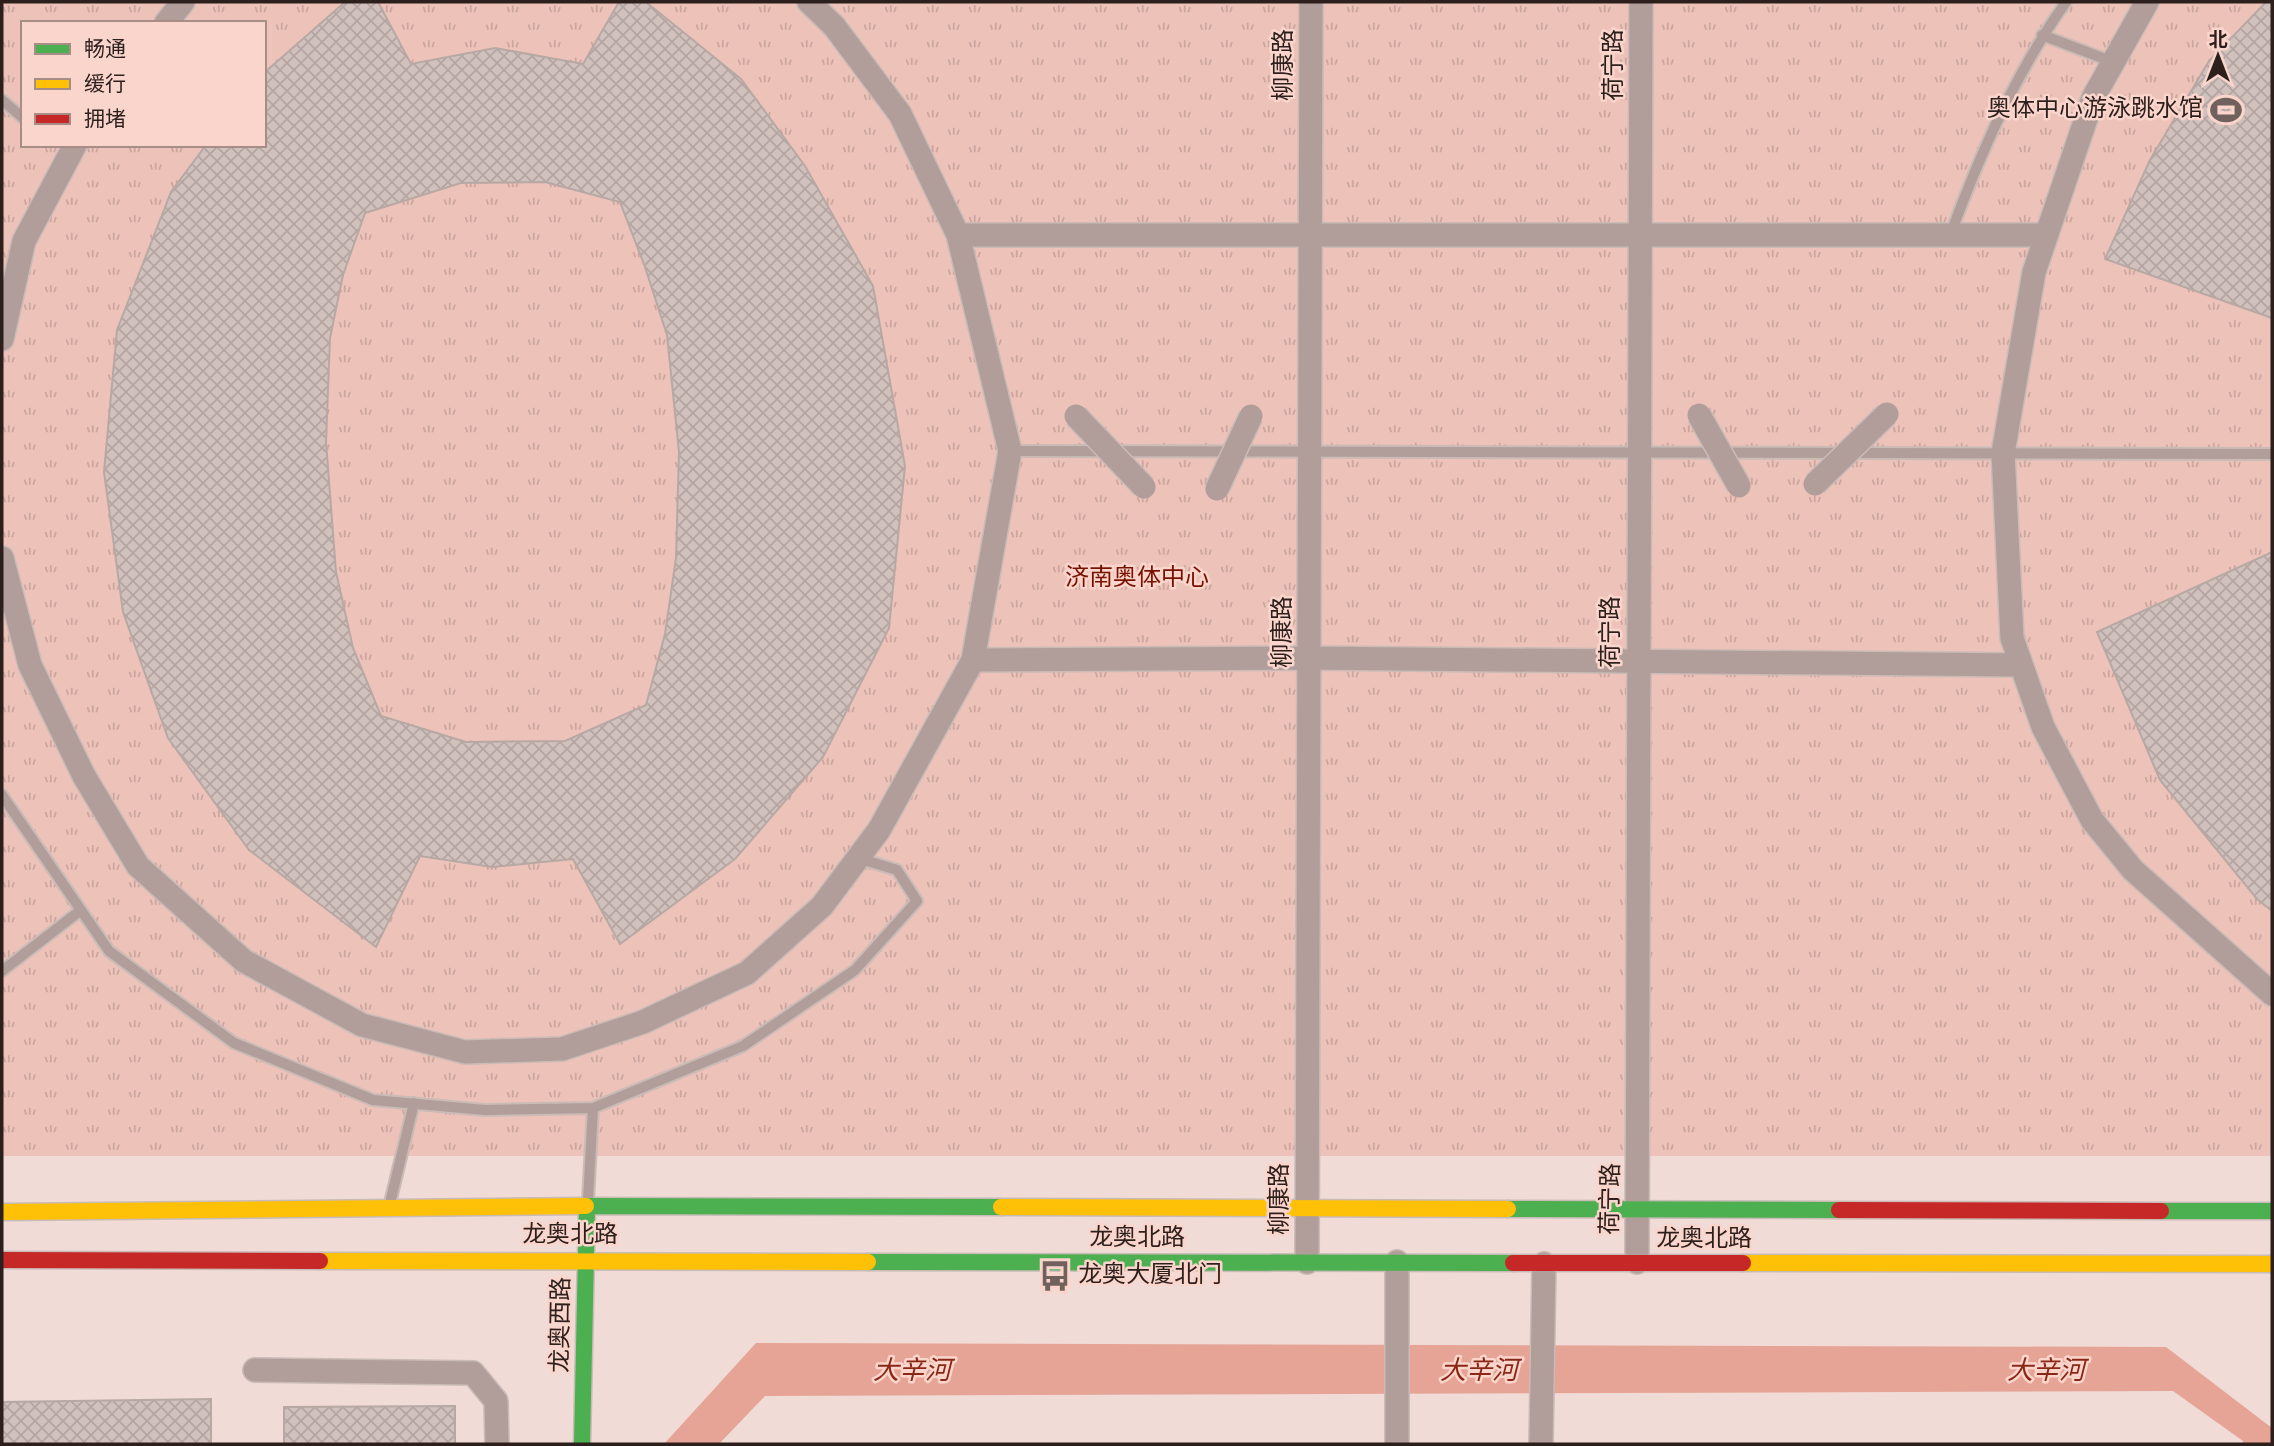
<svg xmlns="http://www.w3.org/2000/svg" width="2274" height="1446" font-family="Overpass,'Noto Sans SC',sans-serif">
	<style>
		.park { fill: url(#park-tufts); fill-rule: evenodd }
		.water { fill: #e6a496 }
		.building { fill: url(#building-cross-hatch); stroke: #b8a8a4; stroke-width: 2; fill-rule: evenodd }
		.lines { fill: none; stroke-linecap: round; stroke-linejoin: round }
		.lane-casing { stroke: #cabbb7; stroke-width: 14 }
		.street-casing { stroke: #cabbb7; stroke-width: 26 }
		.fast-casing { stroke: #cabbb7; stroke-width: 19 }
		.slow-casing { stroke: #cabbb7; stroke-width: 19 }
		.jam-casing { stroke: #cabbb7; stroke-width: 19 }
		.lane { stroke: #b19d99; stroke-width: 10 }
		.street { stroke: #b19d99; stroke-width: 23 }
		.fast { stroke: #4caf50; stroke-width: 16 }
		.slow { stroke: #ffc107; stroke-width: 16 }
		.jam { stroke: #c62828; stroke-width: 16 }
		.street-bridge-casing { stroke: #cabbb7; stroke-width: 26; stroke-linecap: butt }
		.street-bridge { stroke: #b19d99; stroke-width: 23 }
		.labels { text-anchor: middle; dominant-baseline: central; stroke-width: 5; stroke-linejoin: round; paint-order: stroke }
		.street-label { font-size: 24px; fill: #2c1f1c; stroke: #fad5cc }
		.poi-label { font-size: 24px; fill: #2c1f1c; stroke: #fad5cc; text-anchor: end }
		.park-label { font-size: 24px; fill: #781200; stroke: #fad5cc }
		.water-label { font-size: 26px; font-style: italic; fill: #8b2716; stroke: #fad5cc }
	</style>
	<defs>
		<pattern id="park-tufts" width="24" height="20" patternUnits="userSpaceOnUse" patternTransform="scale(1.75)"><rect width="24" height="20" fill="#edc2b9"/><path d="M3 7l-1-3M5 7V3M7 7l1-3M15 17l-1-3M17 17v-4M19 17l1-3" fill="none" stroke="#cba69e"/></pattern>
		<pattern id="building-cross-hatch" width="8" height="8" patternUnits="userSpaceOnUse" patternTransform="scale(1.75)"><rect width="8" height="8" fill="#d1c1bd"/><path d="M0 0l8 8M0 8l8-8" fill="none" stroke="#b4a5a2"/></pattern>
	</defs>
	<rect width="100%" height="100%" fill="#f0dbd6"/>
	<path class="park" d="M 2,2 L 2272,2 L 2272,1156 L 2,1156 ZM 23,23 L 264,23 L 264,145 L 23,145 Z"/>
	<path class="water" d="M 756,1343 L 2166,1347 L 2272,1428 L 2272,1444 L 2243,1444 L 2243,1441 L 2173,1391 L 765,1396 L 719,1444 L 664,1444 Z"/>
	<path class="building" d="M 345,2 L 378,2 L 411,64 L 495,48 L 583,64 L 619,2 L 646,2 L 741,79 L 805,166 L 873,286 L 905,466 L 889,628 L 823,757 L 735,859 L 620,944 L 573,859 L 492,867 L 420,856 L 376,947 L 249,850 L 168,738 L 123,612 L 104,472 L 117,330 L 171,192 L 206,145 L 264,145 L 264,73 ZM 545,182 L 620,202 L 645,267 L 667,335 L 679,452 L 676,558 L 665,634 L 646,705 L 565,741 L 466,742 L 381,716 L 353,648 L 336,572 L 326,442 L 330,338 L 343,275 L 365,213 L 461,183 Z
		M 2266,2 L 2272,2 L 2272,318 L 2105,259 L 2150,160 L 2209,61 Z
		M 2272,552 L 2272,911 L 2257,899 L 2160,780 L 2097,632 Z
		M 211,1399 L 211,1444 L 2,1444 L 2,1402 Z
		M 455,1406 L 455,1444 L 284,1444 L 284,1407 Z"/>
	<g class="lines">
		<defs>
			<path id="lane" d="M 2042,35 L 2113,62
				M 2,100 L 23,118
				M 1951,233 C 1981,152 2016,72 2066,2
				M 1010,451 L 2272,454
				M 2,795 L 109,951 L 234,1043 L 373,1100 L 485,1110 L 593,1108 L 743,1046 L 855,970 L 917,901 L 897,870 L 858,858
				M 2,971 L 81,910
				M 588,1200 L 593,1108
				M 390,1203 L 414,1103"/>
			<path id="street" d="M 2147,2 L 2093,98 L 2034,272 L 2003,453 L 2012,638 L 2043,727 L 2092,820 L 2133,870 L 2272,994
				M 166,23 L 183,2
				M 958,235 L 2046,235
				M 2,339 L 24,241 L 75,145
				M 2,558 L 30,665 L 84,776 L 138,866 L 244,961 L 362,1025 L 465,1052 L 562,1049 L 643,1022 L 747,973 L 822,906 L 879,830 L 973,660 L 1010,451 L 958,235 L 900,114 L 834,26 L 809,2
				M 973,660 L 1310,658 L 2020,665
				M 1307,1262 L 1311,2
				M 1397,1262 L 1397,1444
				M 1637,1262 L 1641,2
				M 255,1370 L 473,1373 L 496,1401 L 497,1444
				M 1541,1444 L 1544,1264"/>
			<path id="fast" d="M 586,1206 L 1001,1207
				M 1508,1209 L 1839,1210
				M 2161,1211 L 2272,1211
				M 868,1262 L 1513,1263
				M 582,1444 L 587,1206"/>
			<path id="slow" d="M 1001,1207 L 1508,1209
				M 2,1212 L 586,1206
				M 320,1261 L 868,1262
				M 1743,1263 L 2272,1264"/>
			<path id="jam" d="M 1839,1210 L 2161,1211
				M 2,1260 L 320,1261
				M 1513,1263 L 1743,1263"/>
		</defs>
		<use href="#lane" class="lane-casing"/>
		<use href="#street" class="street-casing"/>
		<use href="#fast" class="fast-casing"/>
		<use href="#slow" class="slow-casing"/>
		<use href="#jam" class="jam-casing"/>
		<use href="#lane" class="lane"/>
		<use href="#street" class="street"/>
		<use href="#fast" class="fast"/>
		<use href="#slow" class="slow"/>
		<use href="#jam" class="jam"/>
		<defs>
			<path id="street-bridge" d="M 1699,415 L 1739,486
				M 1076,416 L 1144,487
				M 1815,484 L 1887,414
				M 1217,489 L 1251,416"/>
		</defs>
		<use href="#street-bridge" class="street-bridge-casing"/>
		<use href="#street-bridge" class="street-bridge"/>
	</g>
	<defs>
		<symbol id="stadium-bare" viewBox="-9 -9 18 18"><path d="M0-5a6.5 5 0 1 0 0 10a6.5 5 0 1 0 0-10ZM-3.5-1.8h7v3.6h-7Z" fill="#71615d" stroke="#fad5cc" stroke-width="2.5" paint-order="stroke"/></symbol>
		<symbol id="bus-bare" viewBox="-9 -9 18 18"><path d="M-5-6H5V4H4V6H2V4H-2V6H-4V4H-5ZM-3.5-4V0h7V-4ZM-3.5 1.2v1.5H-2V1.2ZM2 1.2v1.5H3.5V1.2Z" fill="#71615d" stroke="#fad5cc" stroke-width="2.5" paint-order="stroke"/></symbol>
	</defs>
	<g fill-rule="evenodd">
		<use href="#stadium-bare" x="2204" y="88" width="44" height="44"/>
		<use href="#bus-bare" x="1033" y="1254" width="44" height="44"/>
	</g>
	<g class="labels">
		<g class="street-label">
			<text transform="translate(1285 65) rotate(-90)">柳康路</text>
			<text transform="translate(1615 65) rotate(-90)">荷宁路</text>
			<text transform="translate(1284 632) rotate(-90)">柳康路</text>
			<text transform="translate(1612 632) rotate(-90)">荷宁路</text>
			<text transform="translate(1281 1199) rotate(-90)">柳康路</text>
			<text transform="translate(1612 1199) rotate(-89)">荷宁路</text>
			<text x="570" y="1236">龙奥北路</text>
			<text x="1137" y="1239">龙奥北路</text>
			<text x="1704" y="1240">龙奥北路</text>
			<text transform="translate(562 1325) rotate(-89)">龙奥西路</text>
		</g>
		<g class="poi-label">
			<text x="2203" y="110">奥体中心游泳跳水馆</text>
			<text x="1078" y="1276" text-anchor="start">龙奥大厦北门</text>
		</g>
		<g class="park-label">
			<text x="1137" y="579">济南奥体中心</text>
		</g>
		<g class="water-label">
			<text x="912" y="1372">大辛河</text>
			<text x="1479" y="1372">大辛河</text>
			<text x="2046" y="1372">大辛河</text>
		</g>
	</g>
	<rect width="2274" height="1446" fill="none" stroke="#2c1f1c" stroke-width="7"/>
	<rect x="21" y="21" width="245" height="126" fill="#fad5cc" stroke="#a88c86" stroke-width="2"/>
	<rect x="35" y="44" width="35" height="10" fill="#4caf50" stroke="#a88c86" stroke-width="2"/>
	<text x="84" y="56" font-size="21" fill="#2c1f1c">畅通</text>
	<rect x="35" y="79" width="35" height="10" fill="#ffc107" stroke="#a88c86" stroke-width="2"/>
	<text x="84" y="91" font-size="21" fill="#2c1f1c">缓行</text>
	<rect x="35" y="114" width="35" height="10" fill="#c62828" stroke="#a88c86" stroke-width="2"/>
	<text x="84" y="126" font-size="21" fill="#2c1f1c">拥堵</text>
	<g transform="translate(2218 56)" stroke="#fad5cc" stroke-width="5" paint-order="stroke">
	<path d="M0-5L12 26L0 18L-12 26Z" fill="#2c1f1c"/>
	<text y="-10" font-size="19" font-weight="bold" text-anchor="middle" fill="#2c1f1c">北</text>
	</g>
</svg>
